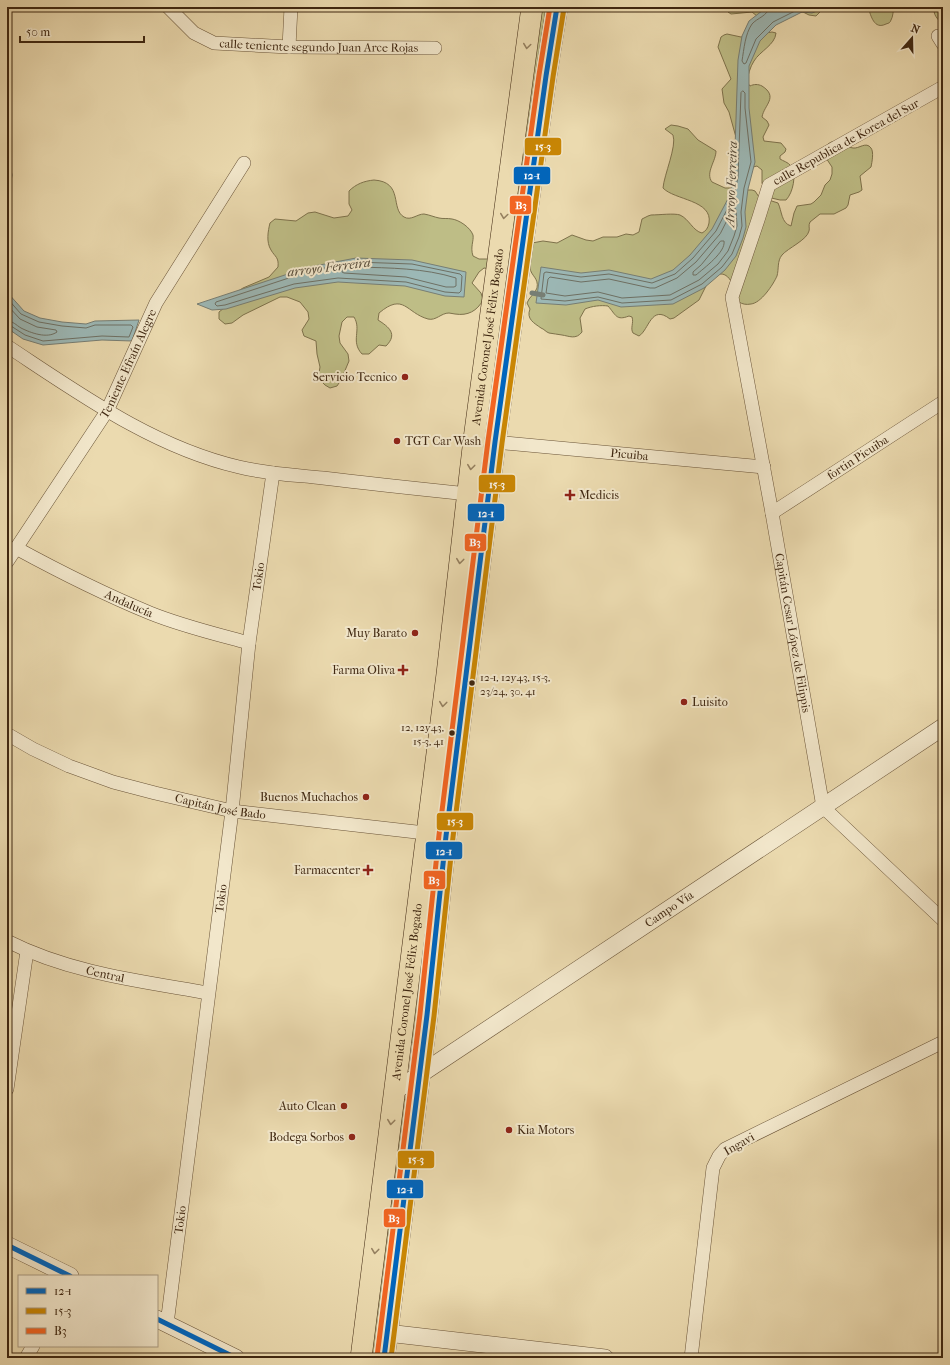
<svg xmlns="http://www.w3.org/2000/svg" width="950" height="1365" font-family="'IM FELL French Canon',serif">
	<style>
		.green { fill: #bebd86; stroke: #7e724c }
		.water { fill: #9cb8b6; stroke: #777e74 }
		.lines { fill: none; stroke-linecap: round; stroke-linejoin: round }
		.shore { stroke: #6e7064; stroke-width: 1 }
		.stream { stroke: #777e74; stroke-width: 5 }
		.minor-casing { stroke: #6a5438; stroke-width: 14 }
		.tertiary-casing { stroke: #6a5438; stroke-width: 18 }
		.primary-casing { stroke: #3f2711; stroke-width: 22 }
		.minor { stroke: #f2e7cb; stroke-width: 13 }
		.tertiary { stroke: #f2e7cb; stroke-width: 17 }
		.primary { stroke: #ebdaaf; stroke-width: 21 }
		.bus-1-casing { stroke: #f2e7cb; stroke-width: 8 }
		.bus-2-casing { stroke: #f2e7cb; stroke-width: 8 }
		.bus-3-casing { stroke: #f2e7cb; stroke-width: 8 }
		.bus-1 { stroke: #0065bd; stroke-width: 5 }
		.bus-2 { stroke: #c98604; stroke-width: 5 }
		.bus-3 { stroke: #f26522; stroke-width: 5 }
		.oneway { stroke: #958060 }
		.poi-dot { fill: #8f2418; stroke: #f2e7cb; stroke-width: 1.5 }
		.bus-dot { fill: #3f2711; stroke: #f2e7cb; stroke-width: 1.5 }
		.labels { text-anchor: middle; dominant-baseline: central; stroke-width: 4; stroke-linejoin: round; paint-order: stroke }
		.bus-label { font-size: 11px; fill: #3f2711; stroke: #f2e7cb; text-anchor: start }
		.street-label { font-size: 12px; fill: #3f2711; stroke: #f2e7cb }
		.poi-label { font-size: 12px; fill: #3f2711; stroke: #f2e7cb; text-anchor: end }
		.water-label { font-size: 13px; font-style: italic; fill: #564b3a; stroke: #f2e7cb }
		.line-badge { stroke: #f2e7cb; stroke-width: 1.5 }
		.badge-label { font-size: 11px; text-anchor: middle; font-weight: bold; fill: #fff }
	</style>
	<rect width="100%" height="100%" fill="#ebdaaf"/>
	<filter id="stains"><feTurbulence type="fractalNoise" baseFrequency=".005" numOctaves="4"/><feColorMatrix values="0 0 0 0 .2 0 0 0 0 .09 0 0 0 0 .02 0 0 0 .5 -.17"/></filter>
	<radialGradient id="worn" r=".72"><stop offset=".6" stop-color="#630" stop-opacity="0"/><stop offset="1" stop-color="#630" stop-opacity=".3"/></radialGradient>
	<path class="green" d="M 541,7 L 546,7 L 502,319 L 438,809 L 497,319 Z
		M 725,7 L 825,7 L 816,16 L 809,15 L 803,12 L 757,16 L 752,12 L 731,14 L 728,12 Z
		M 868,7 L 894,7 C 893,11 893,17 891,20 C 890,23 889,23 886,24 C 874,30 871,16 868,7 Z
		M 934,7 L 943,7 L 943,23 C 937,20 933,14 934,7 Z
		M 772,32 L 776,33 C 775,45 760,51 754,61 C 750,67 748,75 747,82 L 750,86 C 754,84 758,84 762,86 C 779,97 764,105 762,117 L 767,121 L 769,125 L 763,137 L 764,141 L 781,143 L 786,149 L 785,152 L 780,156 L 780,159 C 783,161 788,162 791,166 C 797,174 793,193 786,200 L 780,200 L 767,197 L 762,183 L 762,170 L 757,166 L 753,167 L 737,141 L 729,112 L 724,103 L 722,89 L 731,79 L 718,47 L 721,37 L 724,35 L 727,34 L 741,37 Z
		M 671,125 L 678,126 L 688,129 L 698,140 L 716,151 C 716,161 705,173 712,182 L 725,188 L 732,188 L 741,190 L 752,190 L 755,191 L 759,197 L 778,203 C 782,211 781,223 791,226 L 794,213 L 797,206 L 811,204 L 814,202 L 821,195 L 825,185 L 830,180 L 832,174 L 832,167 L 826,158 L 827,145 C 837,136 842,146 853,148 C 859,149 866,141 871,148 C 874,152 872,162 871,167 L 860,176 L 862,190 L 859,192 L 850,195 L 848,205 L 846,208 L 834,214 L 820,214 L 810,222 C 808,226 810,228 809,231 C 807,240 788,248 782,255 C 777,261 779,269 777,276 C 773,285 761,303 751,304 C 746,305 742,304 739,302 C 736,294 732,273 720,274 C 717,275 713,277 710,278 L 699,300 L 674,318 L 670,319 C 651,304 649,330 639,336 L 633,333 C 630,328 634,323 632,317 L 629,316 C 616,321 616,315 608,306 C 601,305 592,306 585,309 L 580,318 L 582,332 C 576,340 569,336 562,335 C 558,334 553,334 549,333 C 546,332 544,329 541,328 C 534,323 526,319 530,309 L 527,303 C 529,297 535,294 537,288 C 539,278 531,276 530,268 C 528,260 531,250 532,243 L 543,241 L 557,243 L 572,235 L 586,240 L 593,241 L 603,237 L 617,237 L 626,234 L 633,235 L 639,232 L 642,219 L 648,216 L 651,215 C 659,215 674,213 680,215 C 689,219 693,231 702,233 C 706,231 708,228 709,223 C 713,200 674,200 663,188 C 664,175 677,146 673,135 L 665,129 Z
		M 374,180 C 404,182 390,209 404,217 C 411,221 417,214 424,214 C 430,215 434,217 439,218 C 443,219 447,218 452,219 C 459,220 470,227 473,235 C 474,241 470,247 473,256 L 479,259 L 493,259 L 491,269 L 484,268 L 479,272 L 472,283 L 481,293 L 483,300 C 477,311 468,316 455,314 C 453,314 451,313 449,313 C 441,313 436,321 428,319 C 406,313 404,292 379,313 L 378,320 C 389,327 398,334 386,346 L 379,345 L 369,354 L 362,354 C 350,341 362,330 354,317 L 347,317 L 342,322 L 339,336 L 340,343 L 348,354 L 349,361 L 341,380 L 337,386 L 330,388 L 325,385 L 320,380 L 319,373 L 320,367 L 317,354 L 316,341 L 304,336 L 302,330 L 309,319 L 308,312 L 300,302 L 287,297 L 280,297 L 243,315 L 232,323 L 225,324 L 219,319 L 219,312 L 229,304 L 237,292 L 243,288 L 269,277 L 278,267 C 279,257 275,257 271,250 C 266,242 268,231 270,223 L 275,219 L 296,221 L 308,213 L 315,212 L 334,218 L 348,216 L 352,210 L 349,204 L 349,191 C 356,184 364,181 374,180 Z
		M 434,852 L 414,1043 L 413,1043 L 411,1042 Z
		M 404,1099 L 407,1100 L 376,1358 L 371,1358 Z"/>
	<path class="water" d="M 767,7 L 827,7 L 812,13 L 802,12 L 776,25 L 760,41 L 749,66 L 749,108 L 755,162 L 748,189 L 745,212 L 746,227 L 743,238 L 736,256 L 725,270 L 704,288 L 673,304 L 621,307 L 598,300 L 566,305 L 536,303 L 541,267 L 581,273 L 609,270 L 651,279 L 673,270 L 690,255 L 712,229 L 730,195 L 734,177 L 738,60 L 742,36 L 749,21 Z
		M 7,148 L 12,175 L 7,209 Z
		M 356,258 L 412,260 L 466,272 L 464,297 L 445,296 L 405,286 L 338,282 L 295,288 L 226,309 L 212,310 L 197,304 L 309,267 Z
		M 7,292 L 24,311 L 40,318 L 62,322 L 86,324 L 95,321 L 139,320 L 132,341 L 102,340 L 43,345 L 23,339 L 7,328 Z"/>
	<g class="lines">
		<path class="shore" d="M 769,7 C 768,16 757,18 752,24 C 745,34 744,49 742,61 L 744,64 L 746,63 L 756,39 L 773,22 L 801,8 L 812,9 L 816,7
			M 743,91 L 745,93 L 745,108 L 751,162 L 744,188 L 741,212 L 742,226 L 739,237 L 732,254 L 722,267 L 702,284 L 671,300 L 622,303 L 598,297 L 565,301 L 541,299 L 544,273 L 546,272 L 581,277 L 609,274 L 652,283 L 675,274 L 693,258 L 716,231 L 734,196 L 738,177 L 741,93 Z
			M 733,209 L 735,208 L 736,210 L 737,226 L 734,236 L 728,251 L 718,264 L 699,280 L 670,295 L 622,298 L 598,292 L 565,296 L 546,293 L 548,279 L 550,277 L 581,282 L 609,279 L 650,288 L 655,288 L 677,278 L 696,262 L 720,234 Z
			M 721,241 L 724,241 C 726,252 704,268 696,275 L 693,275 L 693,272 L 701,265 Z
			M 356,262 L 412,264 L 460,274 L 462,276 L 461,291 L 459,293 L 445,292 L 406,282 L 338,278 L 294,284 L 225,305 L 217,306 L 215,304 L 216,302 L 310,271 Z
			M 357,267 C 390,268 424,268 456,278 L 456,286 L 454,287 L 446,287 L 406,277 L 344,273 L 342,272 L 343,269 Z
			M 7,298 L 21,314 L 39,322 L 62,326 L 86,328 L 95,325 L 131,325 L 133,327 L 129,337 L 102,336 L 43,341 L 25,335 L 11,326 L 7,326
			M 7,305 L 20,319 L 37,327 L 56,330 L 57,332 C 47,339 31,333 21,328 C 16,325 13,321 7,321"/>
		<path class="stream" d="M 532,293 L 543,295"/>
		<defs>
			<g id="minor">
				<path id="s1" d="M 168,7 L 194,33 L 214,43 L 289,47 L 435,48"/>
				<path d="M 938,36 L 943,44"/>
				<path d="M 289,47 L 291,7"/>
				<path id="s2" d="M 943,87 L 769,185 L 758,220 L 732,297 L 772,513 L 823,807 L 943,920"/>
				<path d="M 7,346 C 80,394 153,447 239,467 C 267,474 296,475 323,478 C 372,484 420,489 468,494"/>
				<path id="s3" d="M 495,442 L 764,467"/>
				<path id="s4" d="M 772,513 L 943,402"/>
				<path id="s5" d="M 16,548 C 60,572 104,594 150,613 C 182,626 216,634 249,643"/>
				<path id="s6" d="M 7,562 L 107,411 L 156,303 L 244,163"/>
				<path id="s7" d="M 7,734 L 33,749 L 69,766 L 113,782 L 155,793 L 232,811 L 434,834"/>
				<path id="s8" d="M 7,941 C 70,973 140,981 208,993"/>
				<path d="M 7,1089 L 27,951"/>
				<path id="s9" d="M 167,1324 L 232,811 L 249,643 L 273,473"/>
				<path d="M 26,1358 L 33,1346"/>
				<path d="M 691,1358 L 713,1168 L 719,1156 L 725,1149 L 943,1042"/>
			</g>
			<g id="tertiary">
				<path id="s10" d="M 395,1091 L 943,727"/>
				<path d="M 7,1245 L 70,1276"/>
				<path d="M 157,1319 L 236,1358"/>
				<path d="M 387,1333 L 605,1358"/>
			</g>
			<g id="primary">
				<path id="s11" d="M 361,1358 L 447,674 L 474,439 L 532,7"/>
				<path d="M 384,1358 L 427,1015 L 446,836 L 495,442 L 546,76 L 557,7"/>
			</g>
		</defs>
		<use href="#minor" class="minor-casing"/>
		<use href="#tertiary" class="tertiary-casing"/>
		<use href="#primary" class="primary-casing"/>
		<use href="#minor" class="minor"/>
		<use href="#tertiary" class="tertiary"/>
		<use href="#primary" class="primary"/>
		<defs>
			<path id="bus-1" d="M 7,1245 L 70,1276
				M 157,1319 L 236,1358
				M 384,1358 L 427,1015 L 446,836 L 495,442 L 546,76 L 557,7"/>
			<path id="bus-2" d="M 391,1358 L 434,1016 L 453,837 L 502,443 L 553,77 L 564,8"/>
			<path id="bus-3" d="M 377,1357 L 420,1014 L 439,835 L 488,441 L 539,75 L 550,7"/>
		</defs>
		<use href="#bus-1" class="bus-1-casing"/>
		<use href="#bus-2" class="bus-2-casing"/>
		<use href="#bus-3" class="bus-3-casing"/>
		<use href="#bus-1" class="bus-1"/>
		<use href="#bus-2" class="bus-2"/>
		<use href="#bus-3" class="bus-3"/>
	</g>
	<defs><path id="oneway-chevron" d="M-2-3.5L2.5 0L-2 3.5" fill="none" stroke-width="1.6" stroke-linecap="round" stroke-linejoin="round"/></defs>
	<g class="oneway">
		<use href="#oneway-chevron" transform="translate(527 46) rotate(98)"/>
		<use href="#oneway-chevron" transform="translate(504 216) rotate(98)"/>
		<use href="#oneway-chevron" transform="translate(471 467) rotate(97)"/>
		<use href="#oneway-chevron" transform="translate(460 561) rotate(97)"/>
		<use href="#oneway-chevron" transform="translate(443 704) rotate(97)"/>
		<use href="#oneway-chevron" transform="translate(391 1122) rotate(97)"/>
		<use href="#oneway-chevron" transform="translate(375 1251) rotate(97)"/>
	</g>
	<g class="poi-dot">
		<circle cx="405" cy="377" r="4"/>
		<circle cx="397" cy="441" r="4"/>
		<path d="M568 489h4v4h4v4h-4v4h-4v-4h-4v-4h4z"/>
		<circle cx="415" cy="633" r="4"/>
		<path d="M401 664h4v4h4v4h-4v4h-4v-4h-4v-4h4z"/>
		<circle cx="684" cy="702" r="4"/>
		<circle cx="366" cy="797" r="4"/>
		<path d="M366 864h4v4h4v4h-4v4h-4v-4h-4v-4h4z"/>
		<circle cx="344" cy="1106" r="4"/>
		<circle cx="509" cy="1130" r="4"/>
		<circle cx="352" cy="1137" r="4"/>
	</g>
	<g class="bus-dot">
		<circle cx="472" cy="683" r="3.5"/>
		<circle cx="452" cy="733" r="3.5"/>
	</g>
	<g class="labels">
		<g class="bus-label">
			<text x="480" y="677">12-1, 12y43, 15-3,<tspan x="480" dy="14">23/24, 30, 41</tspan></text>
			<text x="444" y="727" text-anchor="end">12, 12y43,<tspan x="444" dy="14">15-3, 41</tspan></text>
		</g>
		<g class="street-label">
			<text stroke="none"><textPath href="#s1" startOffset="164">calle teniente segundo Juan Arce Rojas</textPath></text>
			<text transform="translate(846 142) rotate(-29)">calle Republica de Korea del Sur</text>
			<text stroke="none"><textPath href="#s11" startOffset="1029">Avenida Coronel José Félix Bogado</textPath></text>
			<text stroke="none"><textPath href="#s6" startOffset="233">Teniente Efraín Alegre</textPath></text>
			<text stroke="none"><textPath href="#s3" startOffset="135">Picuiba</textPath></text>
			<text stroke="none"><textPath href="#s4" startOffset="102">fortin Picuiba</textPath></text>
			<text stroke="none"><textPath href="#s9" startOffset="753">Tokio</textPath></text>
			<text stroke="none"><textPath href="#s5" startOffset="126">Andalucía</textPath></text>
			<text stroke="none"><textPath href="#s2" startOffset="659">Capitán Cesar López de Filippis</textPath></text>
			<text stroke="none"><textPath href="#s7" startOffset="227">Capitán José Bado</textPath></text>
			<text stroke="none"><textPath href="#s9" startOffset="429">Tokio</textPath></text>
			<text stroke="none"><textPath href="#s10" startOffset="329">Campo Vía</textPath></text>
			<text stroke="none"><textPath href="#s8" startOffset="104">Central</textPath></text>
			<text stroke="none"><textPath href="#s11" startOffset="369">Avenida Coronel José Félix Bogado</textPath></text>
			<text transform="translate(739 1144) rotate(-30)">Ingavi</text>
			<text stroke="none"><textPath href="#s9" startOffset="105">Tokio</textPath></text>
		</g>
		<g class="poi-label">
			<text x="397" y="377">Servicio Tecnico</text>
			<text x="405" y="441" text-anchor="start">TGT Car Wash</text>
			<text x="579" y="495" text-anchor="start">Medicis</text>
			<text x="407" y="633">Muy Barato</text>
			<text x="395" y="670">Farma Oliva</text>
			<text x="692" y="702" text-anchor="start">Luisito</text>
			<text x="358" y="797">Buenos Muchachos</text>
			<text x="360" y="870">Farmacenter</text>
			<text x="336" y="1106">Auto Clean</text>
			<text x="517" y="1130" text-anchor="start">Kia Motors</text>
			<text x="344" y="1137">Bodega Sorbos</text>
		</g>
		<g class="water-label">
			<text transform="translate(731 184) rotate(-88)">Arroyo Ferreira</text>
			<text transform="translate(329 267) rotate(-7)">arroyo Ferreira</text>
		</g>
	</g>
	<g class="line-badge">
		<rect x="524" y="137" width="38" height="19" rx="4" fill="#c98604"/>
		<rect x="513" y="166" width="38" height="19" rx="4" fill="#0065bd"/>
		<rect x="509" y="195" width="23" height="20" rx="4" fill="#f26522"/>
		<rect x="478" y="474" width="38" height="19" rx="4" fill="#c98604"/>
		<rect x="467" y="503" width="38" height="19" rx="4" fill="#0065bd"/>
		<rect x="464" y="533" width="23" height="19" rx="4" fill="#f26522"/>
		<rect x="436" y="812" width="38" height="19" rx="4" fill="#c98604"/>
		<rect x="425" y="841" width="38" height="19" rx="4" fill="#0065bd"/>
		<rect x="423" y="870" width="23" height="20" rx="4" fill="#f26522"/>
		<rect x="397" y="1150" width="38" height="19" rx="4" fill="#c98604"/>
		<rect x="386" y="1179" width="38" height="20" rx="4" fill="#0065bd"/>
		<rect x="383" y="1208" width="23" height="20" rx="4" fill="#f26522"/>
	</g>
	<g class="badge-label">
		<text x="543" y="150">15-3</text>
		<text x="532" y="179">12-1</text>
		<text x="521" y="209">B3</text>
		<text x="497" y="488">15-3</text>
		<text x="486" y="517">12-1</text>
		<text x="475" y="546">B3</text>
		<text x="455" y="825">15-3</text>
		<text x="444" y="855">12-1</text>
		<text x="434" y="884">B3</text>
		<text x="416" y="1163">15-3</text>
		<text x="405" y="1193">12-1</text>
		<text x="394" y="1222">B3</text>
	</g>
	<rect width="950" height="1365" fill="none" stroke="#ebdaaf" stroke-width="24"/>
	<rect x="8" y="8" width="934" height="1349" fill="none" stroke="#3f2711" stroke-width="2"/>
	<rect x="12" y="12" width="926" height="1341" fill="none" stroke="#3f2711"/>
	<rect x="18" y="1275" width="140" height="72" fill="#f2e7cb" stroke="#aa9a81"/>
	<rect x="26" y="1288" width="20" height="6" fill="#0065bd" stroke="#aa9a81"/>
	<text x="54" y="1295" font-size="12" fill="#3f2711">12-1</text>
	<rect x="26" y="1308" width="20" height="6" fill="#c98604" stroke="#aa9a81"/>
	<text x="54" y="1315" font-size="12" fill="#3f2711">15-3</text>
	<rect x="26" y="1328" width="20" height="6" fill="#f26522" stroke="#aa9a81"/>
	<text x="54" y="1335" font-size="12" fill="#3f2711">B3</text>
	<g transform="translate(912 38) rotate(20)" stroke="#f2e7cb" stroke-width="3" paint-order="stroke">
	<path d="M0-3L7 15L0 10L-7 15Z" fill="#3f2711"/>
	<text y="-6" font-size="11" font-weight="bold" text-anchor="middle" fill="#3f2711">N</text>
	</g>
	<path d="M20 36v6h124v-6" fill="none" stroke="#3f2711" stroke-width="2"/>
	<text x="26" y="36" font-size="12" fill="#3f2711" stroke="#f2e7cb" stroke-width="3" paint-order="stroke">50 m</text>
	<rect width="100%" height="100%" filter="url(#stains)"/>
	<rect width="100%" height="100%" fill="url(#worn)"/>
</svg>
